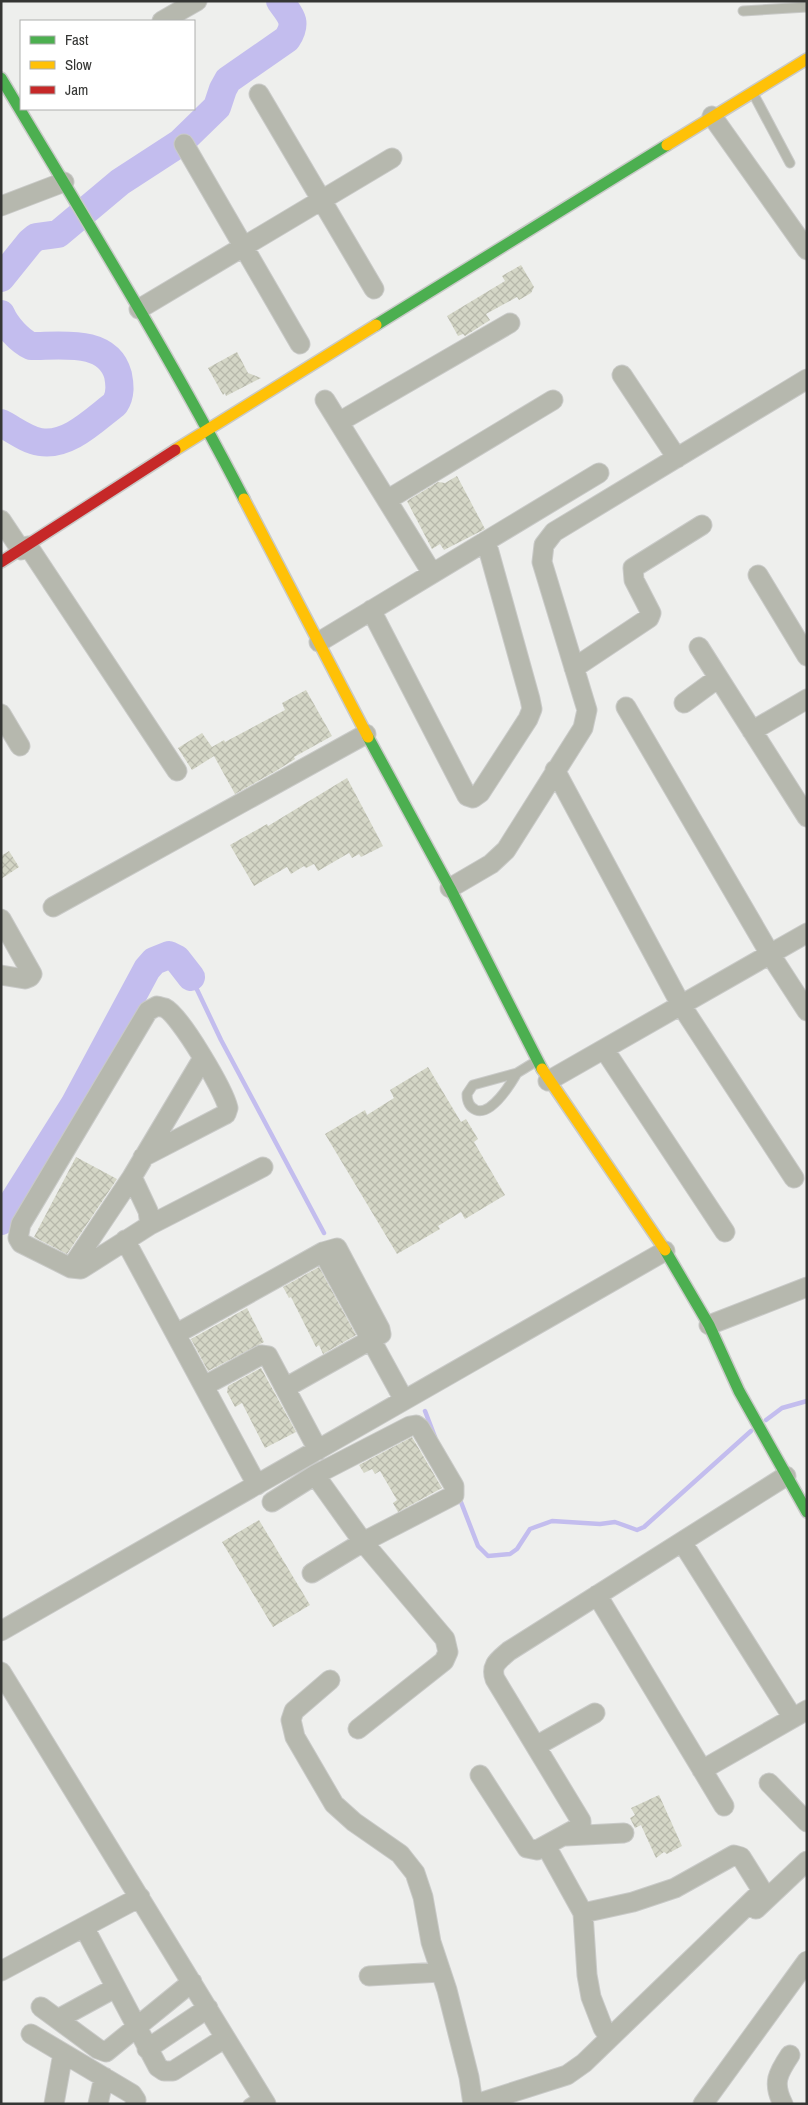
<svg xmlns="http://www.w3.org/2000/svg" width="808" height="2105" font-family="'Archivo Narrow',sans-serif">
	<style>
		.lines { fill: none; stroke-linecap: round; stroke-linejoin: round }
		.stream { stroke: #c3bdee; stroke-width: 4.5 }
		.river { stroke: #c3bdee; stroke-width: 28 }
		.building { fill: url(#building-cross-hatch) }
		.lane-casing { stroke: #c9cac8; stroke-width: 11 }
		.street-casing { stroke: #c9cac8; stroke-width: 21 }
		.fast-casing { stroke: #c9cac8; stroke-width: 14 }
		.slow-casing { stroke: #c9cac8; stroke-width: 14 }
		.jam-casing { stroke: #c9cac8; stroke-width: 14 }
		.lane { stroke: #b6b8ae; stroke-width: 9 }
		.street { stroke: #b6b8ae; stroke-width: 19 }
		.fast { stroke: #4caf50; stroke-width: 11 }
		.slow { stroke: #ffc107; stroke-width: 11 }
		.jam { stroke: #c62828; stroke-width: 11 }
	</style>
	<defs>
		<pattern id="building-cross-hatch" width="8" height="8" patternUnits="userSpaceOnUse" patternTransform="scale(1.25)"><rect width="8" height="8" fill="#d4d6c6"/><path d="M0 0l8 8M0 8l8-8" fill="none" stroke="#b7b8ab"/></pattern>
	</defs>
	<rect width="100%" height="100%" fill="#eeefed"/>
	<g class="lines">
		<path class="stream" d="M 191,977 L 221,1040 L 324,1233
			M 425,1411 L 435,1437
			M 766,1420 L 782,1408 L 807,1401
			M 459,1497 L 478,1546 L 488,1556 L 510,1554 L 517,1549 L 530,1529 L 552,1521 L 600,1524 L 615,1522 L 637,1530 L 644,1527 L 751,1431"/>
		<path class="river" d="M 1,278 L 30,242 L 36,237 L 58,234 L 120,182 L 180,143 L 217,107 L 223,89 L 228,80 L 287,39 C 298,22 291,16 280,1
			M 1,314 C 6,326 20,341 31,346 C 61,346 108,338 118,375 C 120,385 121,395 115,404 C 94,420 68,447 40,442 C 27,440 13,429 1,423
			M 1,1221 L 74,1105 L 147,969 L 154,961 L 169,955 L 177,959 L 191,977"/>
	</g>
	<path class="building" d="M 521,265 L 534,287 L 531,293 L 519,300 L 517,297 L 486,314 L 490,320 L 465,336 L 463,334 L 458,336 L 447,316 L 505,281 L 502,276 Z
		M 237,352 L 248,373 L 261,378 L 226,396 L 225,393 L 223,395 L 208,368 Z
		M 457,476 L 485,529 L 444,550 L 440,544 L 432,549 L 407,501 L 438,482 L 445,483 Z
		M 306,690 L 332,736 L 294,757 L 295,759 L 276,771 L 235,794 L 214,756 L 192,770 L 178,748 L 202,733 L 212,747 L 224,740 L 225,742 L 285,710 L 282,703 Z
		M 347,778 L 383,846 L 361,857 L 359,854 L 352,858 L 349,853 L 318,871 L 314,864 L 306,868 L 304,866 L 291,874 L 287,867 L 254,886 L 230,845 L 267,824 L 268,826 Z
		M 9,851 L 19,867 L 1,879 L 1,856 Z
		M 428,1067 L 461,1122 L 466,1119 L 478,1139 L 474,1142 L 505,1195 L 465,1219 L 461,1212 L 438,1226 L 440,1229 L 397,1254 L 325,1134 L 365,1110 L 367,1115 L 394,1098 L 390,1090 Z
		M 76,1157 L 117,1179 L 67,1254 L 34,1237 Z
		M 319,1267 L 356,1335 L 323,1354 L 319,1345 L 316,1347 L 291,1297 L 289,1298 L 283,1287 Z
		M 247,1308 L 264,1342 L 208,1371 L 191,1339 Z
		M 261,1368 L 296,1432 L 265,1448 L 242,1403 L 235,1407 L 227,1392 L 228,1386 Z
		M 412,1437 L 442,1488 L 398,1512 L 393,1503 L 397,1500 L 380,1471 L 375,1474 L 372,1469 L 364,1473 L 359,1465 Z
		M 259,1520 L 310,1605 L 273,1627 L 222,1542 Z
		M 659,1795 L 682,1846 L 667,1854 L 664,1852 L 656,1858 L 641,1825 L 635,1828 L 630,1818 L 635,1815 L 631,1808 Z"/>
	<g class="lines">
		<defs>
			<path id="lane" d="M 743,11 L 807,7
				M 754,95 L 790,163
				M 517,1073 C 510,1085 491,1116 476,1110 C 469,1107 467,1101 467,1094 L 473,1085 L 517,1073 L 535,1062
				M 248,2104 L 261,2096"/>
			<path id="street" d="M 162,21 L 197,1
				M 259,94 L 374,289
				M 712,116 L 807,250
				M 184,144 L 300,344
				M 1,206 L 64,182
				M 139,309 L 392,158
				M 622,375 L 677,458
				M 325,400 L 432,573
				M 339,422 L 510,323
				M 387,500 L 553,400
				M 1,520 L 21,550
				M 28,546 L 177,771
				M 758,575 L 807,656
				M 371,610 L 467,796 L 473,798 L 480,793 L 528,719 L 532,709 L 530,699 L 486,541
				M 319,642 L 599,473
				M 699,647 L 807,817
				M 574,668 L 649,618 L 651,613 L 634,580 L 633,568 L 702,525
				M 684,703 L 718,678
				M 626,707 L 770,954 L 807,1011
				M 1,714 L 20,746
				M 752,731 L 807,699
				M 555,770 L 681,1005 L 794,1178
				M 450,888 L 491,864 L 506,850 L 583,728 L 587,710 L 542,562 L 544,545 L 554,532 L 807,379
				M 53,907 L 366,734
				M 1,919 L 32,974 L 30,977 L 25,979 L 1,975
				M 604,1049 L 725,1232
				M 548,1081 L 807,933
				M 132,1177 L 148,1211 L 150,1225 L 81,1269 L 71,1268 L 21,1243 L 18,1238 L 21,1224 L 148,1011 L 157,1006 C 160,1007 162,1007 165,1008 C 180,1015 224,1090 228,1108 L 226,1114 L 222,1116 L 143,1157
				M 150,1225 L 263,1167
				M 125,1240 L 257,1485
				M 323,1252 L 404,1400
				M 71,1268 L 132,1177 L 203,1058
				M 709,1325 L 807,1287
				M 176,1334 L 323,1252 L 337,1248 L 380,1329 L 381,1334 L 285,1388
				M 204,1386 L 261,1355 L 268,1356 L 318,1450
				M 315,1475 L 363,1542 L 445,1639 L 448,1652 L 444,1661 L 358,1729
				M 272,1502 L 315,1475 L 410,1426 L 416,1425 L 420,1428 L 454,1486 L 454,1495 L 363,1542 L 312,1573
				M 682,1542 L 793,1718
				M 597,1595 L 724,1806
				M 1,1631 L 665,1251
				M 1,1672 L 266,2104
				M 330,1680 L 294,1711 L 291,1720 L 295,1737 L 334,1804 L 354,1822 L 400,1854 L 415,1873 L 423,1897 L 431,1942 L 447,1990 L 469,2077 L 473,2104
				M 536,1746 L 595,1713
				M 702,1770 L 807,1710
				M 480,1775 L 527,1848 L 537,1850 L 581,1826 L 581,1821 L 495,1679 C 490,1665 499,1660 509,1651 L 786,1476
				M 769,1783 L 807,1822
				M 566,1836 L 624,1833
				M 546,1846 L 583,1913 L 587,1975 L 591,1997 L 603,2028 L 609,2037
				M 756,1909 L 807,1861
				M 84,1927 L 158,2067 L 164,2071 L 173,2071 L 225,2038
				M 1,1971 L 140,1897
				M 369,1976 L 441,1972
				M 41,2007 L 98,2049 L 106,2052 L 192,1982
				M 58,2019 L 115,1988
				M 31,2034 L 132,2094 L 136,2100 L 135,2104
				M 147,2049 L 208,2008
				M 54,2104 L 63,2053
				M 98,2104 L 104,2077
				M 476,2104 L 567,2075 L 584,2063 L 760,1893 L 761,1889 L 741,1857 L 734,1855 L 675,1888 L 633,1902 L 583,1913
				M 703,2104 L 807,1961
				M 783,2104 C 772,2083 778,2073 790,2055"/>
			<path id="fast" d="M 1,78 C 84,217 170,355 244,499
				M 376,325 L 667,145
				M 368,737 L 450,888 L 542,1069
				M 665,1250 L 709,1325 L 739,1391 L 807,1512"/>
			<path id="slow" d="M 667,145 L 807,59
				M 175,450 L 376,325
				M 244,499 L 368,737
				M 542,1069 L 665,1250"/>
			<path id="jam" d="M 1,562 L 175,450"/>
		</defs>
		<use href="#lane" class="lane-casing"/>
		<use href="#street" class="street-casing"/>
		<use href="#fast" class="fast-casing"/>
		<use href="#slow" class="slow-casing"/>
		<use href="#jam" class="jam-casing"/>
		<use href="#lane" class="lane"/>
		<use href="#street" class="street"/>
		<use href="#fast" class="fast"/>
		<use href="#slow" class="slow"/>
		<use href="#jam" class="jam"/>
	</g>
	<rect width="808" height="2105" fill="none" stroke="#353634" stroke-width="5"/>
	<rect x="20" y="20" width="175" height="90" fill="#ffffff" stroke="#aeafae"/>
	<rect x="30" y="36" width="25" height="8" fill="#4caf50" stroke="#aeafae"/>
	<text x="65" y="45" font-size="15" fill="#353634">Fast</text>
	<rect x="30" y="61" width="25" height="8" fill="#ffc107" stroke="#aeafae"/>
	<text x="65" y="70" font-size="15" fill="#353634">Slow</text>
	<rect x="30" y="86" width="25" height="8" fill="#c62828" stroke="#aeafae"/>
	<text x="65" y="95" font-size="15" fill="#353634">Jam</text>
</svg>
